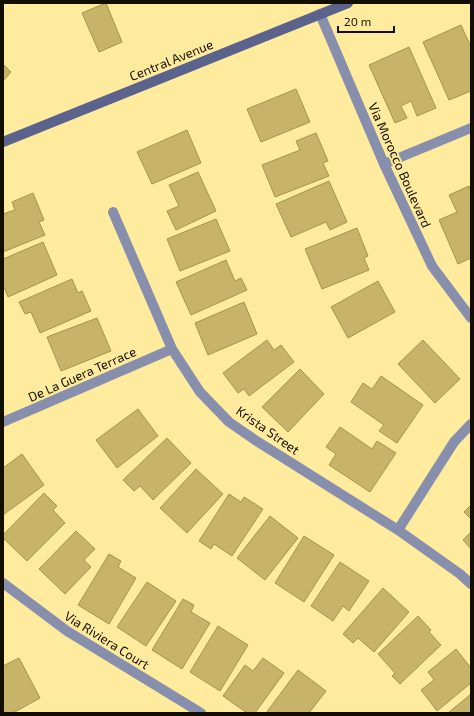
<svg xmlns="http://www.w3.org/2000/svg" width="474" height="716" font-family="'Exo 2',sans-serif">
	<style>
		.building { fill: #c8b468; stroke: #a79448 }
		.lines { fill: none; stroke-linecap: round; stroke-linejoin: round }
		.street { stroke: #888fac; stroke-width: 10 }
		.secondary { stroke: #5b638d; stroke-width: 10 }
		.labels { text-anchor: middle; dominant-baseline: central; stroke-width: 4; stroke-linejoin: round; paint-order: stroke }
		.street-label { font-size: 13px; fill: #140e00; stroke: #ffeb9d }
	</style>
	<rect width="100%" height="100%" fill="#ffeb9d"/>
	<path class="building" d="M 106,3 L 122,42 L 99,52 L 82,13 Z
		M 461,25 L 471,47 L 471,91 L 449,100 L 423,42 Z
		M 409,47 L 436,108 L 417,116 L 411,101 L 401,106 L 407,118 L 395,123 L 369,65 Z
		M 3,64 L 11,72 L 3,81 Z
		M 296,89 L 310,122 L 261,142 L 247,109 Z
		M 187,130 L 201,163 L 152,184 L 137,152 Z
		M 316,133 L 328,161 L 323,163 L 329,176 L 275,197 L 262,165 L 300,150 L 296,141 Z
		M 198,172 L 216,211 L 176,230 L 167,211 L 179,206 L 169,185 Z
		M 329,181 L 347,222 L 330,230 L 326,222 L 291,237 L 276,204 Z
		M 469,186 L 471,192 L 471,258 L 458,264 L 439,220 L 457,212 L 449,195 Z
		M 33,193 L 44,220 L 39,222 L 45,235 L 3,252 L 3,214 L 15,210 L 12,202 Z
		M 216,219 L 230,251 L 180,271 L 167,239 Z
		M 357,228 L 368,256 L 364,258 L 369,270 L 322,289 L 305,249 Z
		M 43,242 L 57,275 L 8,297 L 3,285 L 3,259 Z
		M 226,260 L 235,281 L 241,278 L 247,290 L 191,315 L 176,282 Z
		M 72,279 L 78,293 L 82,291 L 91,311 L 40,333 L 31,312 L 25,314 L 19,302 Z
		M 378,281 L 395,312 L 348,338 L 331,307 Z
		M 244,302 L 257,334 L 208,355 L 195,323 Z
		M 97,318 L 111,351 L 61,371 L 47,337 Z
		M 267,340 L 274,350 L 281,345 L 294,362 L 249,396 L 244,389 L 238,393 L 223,373 Z
		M 423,340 L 460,379 L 435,403 L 398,364 Z
		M 300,369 L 324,394 L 288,432 L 262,407 Z
		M 381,376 L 423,405 L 397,443 L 379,431 L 384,425 L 351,402 L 363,383 L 372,389 Z
		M 138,409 L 158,436 L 117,468 L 96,440 Z
		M 340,427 L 372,449 L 377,441 L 396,453 L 370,492 L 329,465 L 336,454 L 326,447 Z
		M 167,438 L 191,463 L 153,500 L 140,486 L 134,491 L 123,480 Z
		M 22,454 L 44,485 L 3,515 L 3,468 Z
		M 196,469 L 223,494 L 187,533 L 160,508 Z
		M 44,493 L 57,506 L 53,510 L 65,523 L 27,561 L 3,538 L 3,535 Z
		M 229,494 L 241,502 L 244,497 L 263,509 L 232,556 L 214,544 L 211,549 L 199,541 Z
		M 471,505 L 471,519 L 464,512 Z
		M 270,516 L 298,538 L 265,580 L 237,558 Z
		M 76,531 L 95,549 L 84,560 L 91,567 L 65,594 L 39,569 Z
		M 471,532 L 471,549 L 463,540 Z
		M 304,536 L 334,555 L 304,602 L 275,583 Z
		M 109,554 L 121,561 L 118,567 L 136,578 L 109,624 L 78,605 Z
		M 340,562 L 369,581 L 349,611 L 343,606 L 333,621 L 311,606 Z
		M 147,582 L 176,601 L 146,646 L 117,627 Z
		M 383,588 L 409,612 L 374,652 L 358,638 L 353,643 L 343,634 Z
		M 183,599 L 194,605 L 191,612 L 210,623 L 182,669 L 152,650 Z
		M 418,616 L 431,630 L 429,632 L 441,645 L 400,684 L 392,676 L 395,673 L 378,654 Z
		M 218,626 L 248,645 L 220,691 L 190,672 Z
		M 456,649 L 471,668 L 471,683 L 437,711 L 421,690 L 434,680 L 428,672 Z
		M 19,658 L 40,698 L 13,713 L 3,713 L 3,666 Z
		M 263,658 L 284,673 L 255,713 L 247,713 L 223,696 L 245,665 L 253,671 Z
		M 298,670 L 326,691 L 309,713 L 266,713 Z
		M 471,694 L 471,713 L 448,713 Z"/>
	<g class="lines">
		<path class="street" d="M 320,14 L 384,164 L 432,266 L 471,318
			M 384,164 L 471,128
			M 113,212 L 172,349 L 200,392 L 229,422 L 255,440 L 398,530 L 460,574 L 471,584
			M 3,422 L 172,349
			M 398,530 L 454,442 L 471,424
			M 3,583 L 67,631 L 201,713"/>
		<path class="secondary" d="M 3,142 L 348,3"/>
	</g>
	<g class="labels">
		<g class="street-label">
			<text transform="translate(171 60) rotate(-22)">Central Avenue</text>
			<text transform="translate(400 165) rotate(66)">Via Morocco Boulevard</text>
			<text transform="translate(82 374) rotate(-24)">De La Guera Terrace</text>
			<text transform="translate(268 430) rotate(35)">Krista Street</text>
			<text transform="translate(107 640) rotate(32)">Via Riviera Court</text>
		</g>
	</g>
	<rect width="474" height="716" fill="none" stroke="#140e00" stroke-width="8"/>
	<path d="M338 26v6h56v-6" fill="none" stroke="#140e00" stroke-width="2"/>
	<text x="344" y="26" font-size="12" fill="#140e00" stroke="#ffeb9d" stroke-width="3" paint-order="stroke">20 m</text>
</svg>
